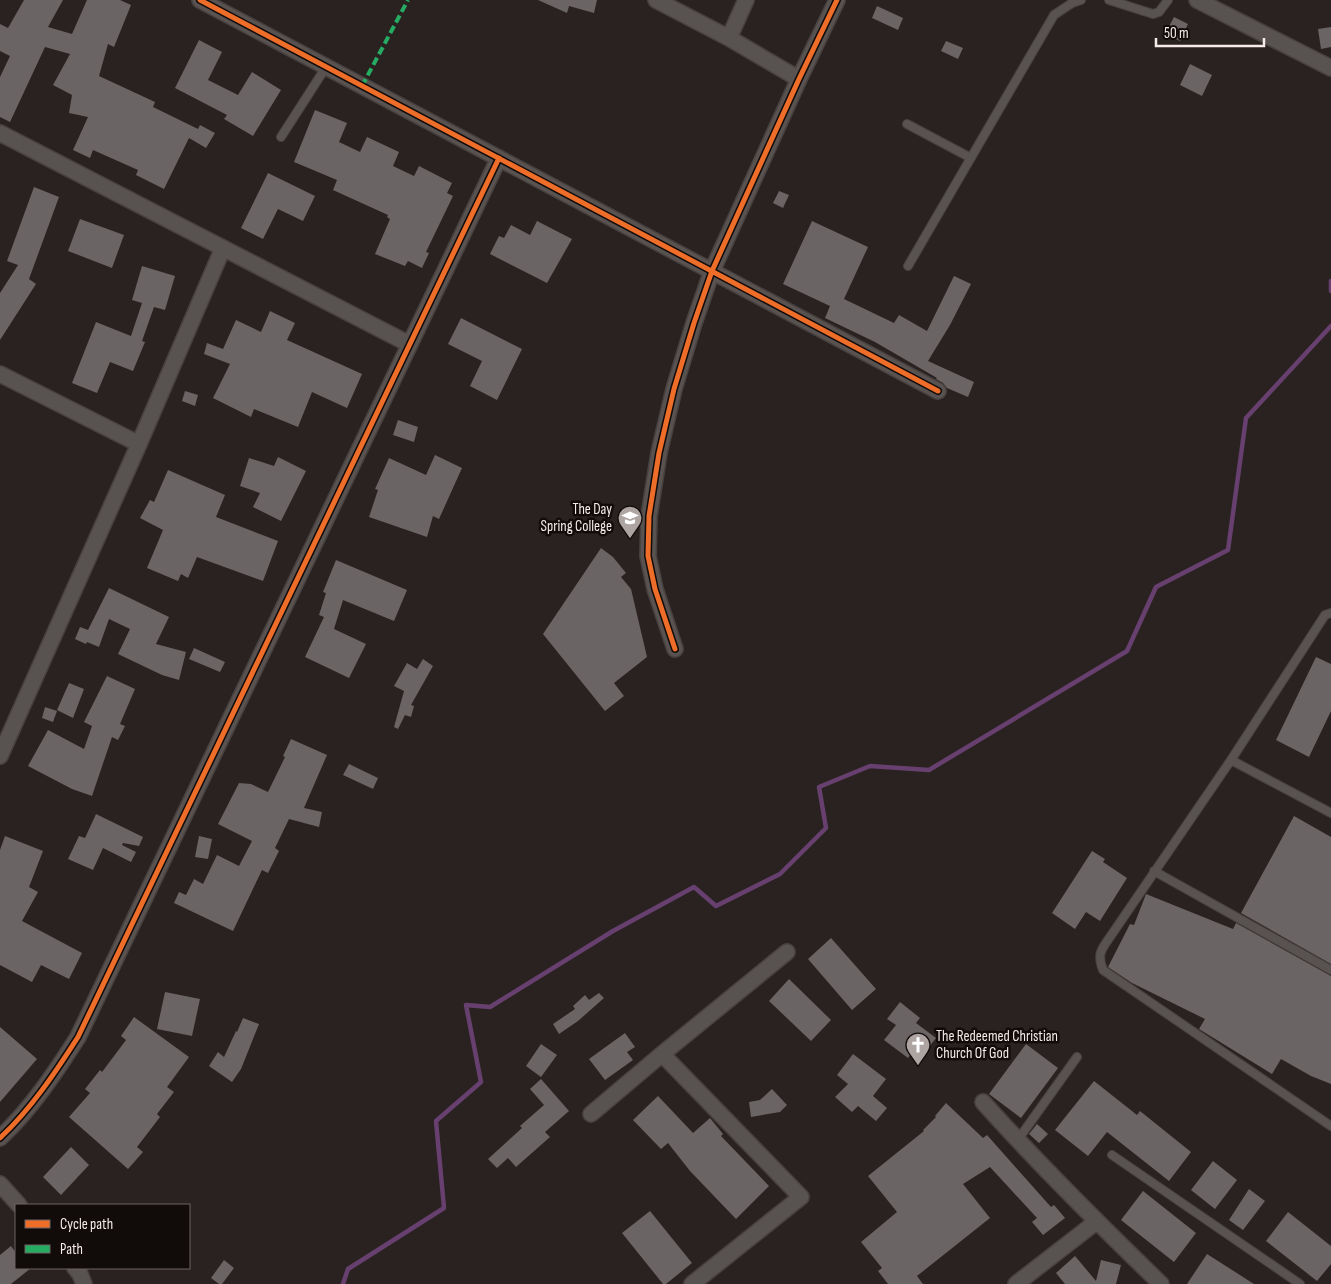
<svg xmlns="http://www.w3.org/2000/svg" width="1331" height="1284" font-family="'Sofia Sans Condensed',sans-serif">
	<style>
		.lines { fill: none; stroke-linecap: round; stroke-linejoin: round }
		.stream { stroke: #674070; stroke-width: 4.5 }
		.building { fill: #6a6464 }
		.service-casing { stroke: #47413f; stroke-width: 10 }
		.minor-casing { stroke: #47413f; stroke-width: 18 }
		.service { stroke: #585250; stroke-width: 8 }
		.minor { stroke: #585250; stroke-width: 15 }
		.quiet { stroke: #26ab63; stroke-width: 4; stroke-dasharray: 8 4; stroke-linecap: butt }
		.cycleway-casing { stroke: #110b0a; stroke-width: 8 }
		.cycleway { stroke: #ee6e29; stroke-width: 5 }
		.labels { text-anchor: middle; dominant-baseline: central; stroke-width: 5; stroke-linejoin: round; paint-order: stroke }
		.poi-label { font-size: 15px; fill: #f5ebe9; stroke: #110b0a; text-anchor: end }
	</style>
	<rect width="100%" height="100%" fill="#2a2220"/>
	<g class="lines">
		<path class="stream" d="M 1331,281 L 1331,291
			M 343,1284 L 348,1269 L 444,1208 L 436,1121 L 481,1082 L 466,1005 L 490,1007 L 613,931 L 694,887 L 716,906 L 780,874 L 826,828 L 819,787 L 870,766 L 929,770 L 1127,651 L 1156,587 L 1228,550 L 1246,418 L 1331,326"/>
	</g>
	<path class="building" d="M 24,0 L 63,0 L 48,27 L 72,34 L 87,0 L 120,0 L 131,5 L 114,47 L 108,44 L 99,76 L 155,102 L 153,107 L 198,129 L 200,125 L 215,133 L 206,148 L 189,138 L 164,189 L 136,175 L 138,170 L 93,150 L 90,158 L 73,150 L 88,117 L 69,113 L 72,95 L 53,85 L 70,54 L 45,47 L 10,122 L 0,117 L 0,77 L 10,56 L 0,51 L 0,24 L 8,28 Z
		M 538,0 L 597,0 L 594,13 L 569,6 L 567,13 Z
		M 877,6 L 903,18 L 898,30 L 872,18 Z
		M 1174,17 L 1188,24 L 1180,41 L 1165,34 Z
		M 1331,27 L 1331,47 L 1321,49 L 1318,29 Z
		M 199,40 L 222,52 L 208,80 L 238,95 L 252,72 L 281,90 L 253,136 L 224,119 L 227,115 L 175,88 Z
		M 946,41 L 963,48 L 958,59 L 941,51 Z
		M 1190,64 L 1212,75 L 1202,96 L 1180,85 Z
		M 315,110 L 347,123 L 339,142 L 360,152 L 367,137 L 399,152 L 393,166 L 414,176 L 419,166 L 452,183 L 447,193 L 453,196 L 426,252 L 429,253 L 422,268 L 408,261 L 405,266 L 375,254 L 390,219 L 387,217 L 388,215 L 333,190 L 337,180 L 294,162 Z
		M 268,173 L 315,196 L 303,221 L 278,209 L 263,239 L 241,228 Z
		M 34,187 L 59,197 L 29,279 L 36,284 L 0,340 L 0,293 L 18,265 L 7,261 Z
		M 779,191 L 789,195 L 783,208 L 773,203 Z
		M 80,219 L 124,235 L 112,268 L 68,251 Z
		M 537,221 L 572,239 L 547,283 L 490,254 L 499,236 L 504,238 L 511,225 L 530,235 Z
		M 812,221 L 868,247 L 844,299 L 894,323 L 899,315 L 927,331 L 954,276 L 971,284 L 950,325 L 928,361 L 974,382 L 968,397 L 947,388 L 943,383 L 936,379 L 937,378 L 875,342 L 825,318 L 830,306 L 783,284 Z
		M 142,266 L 175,276 L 165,310 L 154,307 L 142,341 L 145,342 L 133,371 L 110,362 L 97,393 L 72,383 L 96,322 L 131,336 L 142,303 L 132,300 Z
		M 270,311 L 295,323 L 287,340 L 362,374 L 347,408 L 312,392 L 298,427 L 254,409 L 251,417 L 213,398 L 230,364 L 204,354 L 207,343 L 223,349 L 236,320 L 261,332 Z
		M 461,318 L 522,349 L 497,400 L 470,386 L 482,361 L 448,344 Z
		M 185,391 L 198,395 L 195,406 L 182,401 Z
		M 398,420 L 418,427 L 414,442 L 393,435 Z
		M 435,455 L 462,468 L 439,519 L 433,516 L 427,537 L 369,517 L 378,490 L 375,489 L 389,458 L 426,475 Z
		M 278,457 L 306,471 L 281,521 L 253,507 L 260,493 L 240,486 L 249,458 L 274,466 Z
		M 168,470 L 225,495 L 216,517 L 278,541 L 263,581 L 197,557 L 188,578 L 181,574 L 178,581 L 147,568 L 163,530 L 140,518 L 150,500 L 154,502 Z
		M 601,548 L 613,557 L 626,573 L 621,577 L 631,589 L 647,657 L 614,683 L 624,696 L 605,711 L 543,634 Z
		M 336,560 L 407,590 L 394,621 L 343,600 L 334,629 L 366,644 L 349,678 L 305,657 L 324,617 L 319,615 L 326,593 L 323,592 Z
		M 109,588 L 169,617 L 156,644 L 186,652 L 179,680 L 162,675 L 118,654 L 130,629 L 109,619 L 99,647 L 87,642 L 86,644 L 75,639 L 80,627 L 88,630 Z
		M 194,648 L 225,662 L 220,672 L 189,659 Z
		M 1316,657 L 1331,664 L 1331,711 L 1309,757 L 1276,740 Z
		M 423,659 L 433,666 L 411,705 L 414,706 L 411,717 L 405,715 L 398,729 L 394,727 L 404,691 L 394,686 L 407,663 L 417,669 Z
		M 107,676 L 135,689 L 120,724 L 125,726 L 118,740 L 112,737 L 92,796 L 72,789 L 28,766 L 48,730 L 84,749 L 92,726 L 84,722 Z
		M 69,683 L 84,689 L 73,718 L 57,710 Z
		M 45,707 L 57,711 L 53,722 L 42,718 Z
		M 291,739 L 327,755 L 304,808 L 322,812 L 319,827 L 289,819 L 275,848 L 279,851 L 268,873 L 262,870 L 233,931 L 174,903 L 179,892 L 186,895 L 194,879 L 203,884 L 217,855 L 239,866 L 252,841 L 218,824 L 239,783 L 251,784 L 268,792 L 285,757 L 283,756 Z
		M 349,764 L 378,778 L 373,789 L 343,775 Z
		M 96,814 L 143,837 L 139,846 L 123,843 L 122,845 L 136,852 L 131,862 L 103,848 L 93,870 L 68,859 L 79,836 L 85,838 Z
		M 1294,816 L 1331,837 L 1331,964 L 1241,913 Z
		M 5,836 L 43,851 L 29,887 L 38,892 L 22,921 L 82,953 L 69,979 L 41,965 L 32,982 L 0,965 L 0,850 Z
		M 199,836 L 212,839 L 208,859 L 195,857 Z
		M 1092,851 L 1105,859 L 1103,862 L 1127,878 L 1100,921 L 1086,912 L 1075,929 L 1052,913 Z
		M 1146,894 L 1233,929 L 1236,923 L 1331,976 L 1331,1084 L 1311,1076 L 1281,1059 L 1272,1074 L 1199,1029 L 1205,1019 L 1132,983 L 1108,967 L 1130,924 L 1134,925 Z
		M 831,938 L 876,989 L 852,1010 L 808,959 Z
		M 789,979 L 831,1020 L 811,1041 L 769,1001 Z
		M 165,992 L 200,999 L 192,1036 L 157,1029 Z
		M 599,993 L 604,998 L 578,1021 L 559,1034 L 553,1024 L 575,1009 L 573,1006 L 585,995 L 589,1000 Z
		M 900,1002 L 920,1018 L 916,1023 L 936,1038 L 922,1056 L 914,1050 L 908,1058 L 884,1040 L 896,1025 L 887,1019 Z
		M 134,1017 L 189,1057 L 167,1087 L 174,1092 L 157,1114 L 160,1117 L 137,1147 L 143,1152 L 128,1169 L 69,1117 L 90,1093 L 85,1089 L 100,1070 L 102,1072 L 126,1040 L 121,1036 Z
		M 243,1018 L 259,1024 L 241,1069 L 232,1082 L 209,1066 L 218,1052 L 224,1057 L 236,1031 L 237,1032 Z
		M 0,1027 L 37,1059 L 0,1102 Z
		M 625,1033 L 635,1047 L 627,1052 L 633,1060 L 605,1080 L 589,1059 Z
		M 541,1044 L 557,1055 L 541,1077 L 526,1066 Z
		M 1026,1044 L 1058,1068 L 1021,1118 L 989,1094 Z
		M 853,1054 L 886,1079 L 873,1096 L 887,1108 L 876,1121 L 858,1106 L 852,1112 L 835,1097 L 848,1084 L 837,1075 Z
		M 541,1079 L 569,1111 L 545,1132 L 550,1137 L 516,1167 L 508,1158 L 497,1168 L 488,1159 L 522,1128 L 520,1126 L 544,1105 L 530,1089 Z
		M 1094,1081 L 1137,1115 L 1140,1111 L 1191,1152 L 1169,1181 L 1107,1132 L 1088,1156 L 1055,1130 Z
		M 772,1089 L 787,1105 L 780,1112 L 751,1117 L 749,1102 L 760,1100 Z
		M 658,1096 L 693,1133 L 710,1118 L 723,1134 L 721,1136 L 769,1186 L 736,1219 L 690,1171 L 668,1143 L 661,1149 L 633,1120 Z
		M 946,1103 L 983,1138 L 987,1135 L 1051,1207 L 1054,1205 L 1065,1218 L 1043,1235 L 1032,1222 L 1037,1218 L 990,1167 L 963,1184 L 990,1218 L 917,1276 L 923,1284 L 888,1284 L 878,1271 L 882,1268 L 861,1242 L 897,1212 L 868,1176 L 924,1131 L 923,1130 L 936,1117 L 935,1116 Z
		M 1037,1124 L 1048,1134 L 1039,1143 L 1029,1134 Z
		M 71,1147 L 89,1165 L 61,1195 L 43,1177 Z
		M 1213,1161 L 1237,1180 L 1215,1209 L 1191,1190 Z
		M 1249,1189 L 1265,1201 L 1243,1230 L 1229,1220 Z
		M 1143,1191 L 1196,1233 L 1174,1262 L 1121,1220 Z
		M 650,1211 L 692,1263 L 666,1284 L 663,1284 L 622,1233 Z
		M 1288,1212 L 1331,1246 L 1331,1264 L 1317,1281 L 1266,1241 Z
		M 11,1246 L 16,1253 L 16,1268 L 31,1268 L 11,1284 L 0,1284 L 0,1255 Z
		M 1207,1254 L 1254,1284 L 1187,1284 Z
		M 1075,1256 L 1096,1281 L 1101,1260 L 1121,1265 L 1116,1284 L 1065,1284 L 1056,1273 Z
		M 224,1260 L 234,1268 L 222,1284 L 219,1284 L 211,1278 Z"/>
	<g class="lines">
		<defs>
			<path id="service" d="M 1109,0 L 1153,14 L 1159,12 L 1168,0
				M 907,124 L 971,158
				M 281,137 L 326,67
				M 908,266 L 1054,15 L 1072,3 L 1081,0
				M 1331,613 L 1325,615 L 1231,760 L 1110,937 C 1101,950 1097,954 1103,970 L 1331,1126
				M 1231,760 L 1331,813
				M 1154,871 L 1331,970
				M 1017,1141 L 1077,1057
				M 1112,1155 L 1300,1284"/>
			<path id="minor" d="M 200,0 L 938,391
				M 656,0 L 729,38 L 799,79
				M 1197,0 L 1331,68
				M 729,38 L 746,0
				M 0,133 L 409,344
				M 0,374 L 139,444
				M 675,649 L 655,589 L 648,556 L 649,516 L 659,453 L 674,389 L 694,323 L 712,271 L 799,79 L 837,0
				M 0,756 L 139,444 L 223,248
				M 662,1054 L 801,1197 L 692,1284
				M 983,1102 C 1040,1166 1100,1225 1161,1284
				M 591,1114 L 662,1054 L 787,952
				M 0,1138 C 31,1109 55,1073 78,1037 L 499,158
				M 0,1184 L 19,1205
				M 75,1268 L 80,1274 L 84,1284
				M 1016,1284 L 1096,1222"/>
		</defs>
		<use href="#service" class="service-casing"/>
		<use href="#minor" class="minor-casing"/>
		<use href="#service" class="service"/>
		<use href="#minor" class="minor"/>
		<path class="quiet" d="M 362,86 L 408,0"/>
		<defs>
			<path id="cycleway" d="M 200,0 L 938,391
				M 675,649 L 655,589 L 648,556 L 649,516 L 659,453 L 674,389 L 694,323 L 712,271 L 799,79 L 837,0
				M 0,1138 C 31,1109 55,1073 78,1037 L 499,158"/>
		</defs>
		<use href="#cycleway" class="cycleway-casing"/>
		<use href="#cycleway" class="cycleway"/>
	</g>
	<defs>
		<symbol id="school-pin" viewBox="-11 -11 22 30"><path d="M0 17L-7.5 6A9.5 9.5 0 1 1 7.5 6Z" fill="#aea5a3" stroke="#110b0a"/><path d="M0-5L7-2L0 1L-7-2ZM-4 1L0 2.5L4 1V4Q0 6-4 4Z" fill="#fff"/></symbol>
		<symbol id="church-pin" viewBox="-11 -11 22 30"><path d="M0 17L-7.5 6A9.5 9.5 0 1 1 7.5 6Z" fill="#aea5a3" stroke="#110b0a"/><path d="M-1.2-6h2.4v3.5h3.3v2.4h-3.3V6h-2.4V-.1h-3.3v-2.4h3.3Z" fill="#fff"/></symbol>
	</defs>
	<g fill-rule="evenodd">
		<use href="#school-pin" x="616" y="504" width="28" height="38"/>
		<use href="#church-pin" x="904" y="1031" width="28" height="38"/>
	</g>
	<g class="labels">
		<g class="poi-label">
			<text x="612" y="509">The Day<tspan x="612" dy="17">Spring College</tspan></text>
			<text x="936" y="1036" text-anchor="start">The Redeemed Christian<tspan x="936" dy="17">Church Of God</tspan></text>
		</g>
	</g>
	<rect x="15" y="1204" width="175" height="65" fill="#110b0a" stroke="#6c6563"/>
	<rect x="25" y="1220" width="25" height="8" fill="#ee6e29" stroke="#6c6563"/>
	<text x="60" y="1229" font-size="15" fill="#f5ebe9">Cycle path</text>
	<rect x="25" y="1245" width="25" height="8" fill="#26ab63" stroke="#6c6563"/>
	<text x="60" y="1254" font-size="15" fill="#f5ebe9">Path</text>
	<path d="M1156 38v8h108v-8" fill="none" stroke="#f5ebe9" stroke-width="2.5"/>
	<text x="1164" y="38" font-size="15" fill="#f5ebe9" stroke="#110b0a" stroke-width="4" paint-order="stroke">50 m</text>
</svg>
